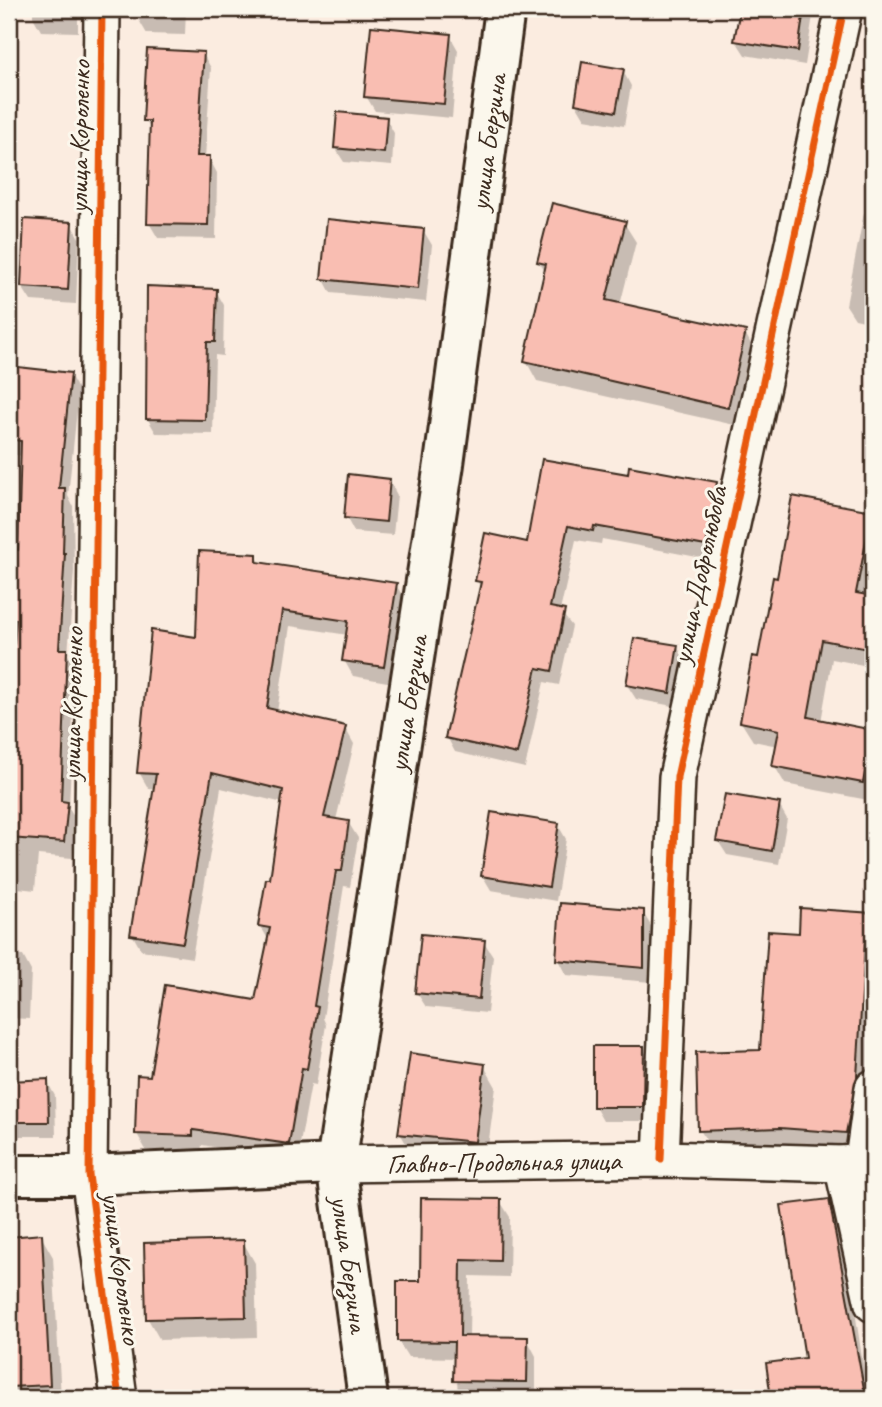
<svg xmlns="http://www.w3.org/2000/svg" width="882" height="1407" font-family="Caveat,sans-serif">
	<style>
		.shadow { fill: #0003 }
		.building { fill: #f9beb2; stroke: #3b2a1e; stroke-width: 2 }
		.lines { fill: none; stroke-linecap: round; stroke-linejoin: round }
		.street-casing { stroke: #3b2a1e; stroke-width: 40 }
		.secondary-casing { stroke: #3b2a1e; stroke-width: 44 }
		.street { stroke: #fbf7ec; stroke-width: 35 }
		.secondary { stroke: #fbf7ec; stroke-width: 38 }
		.cycleway-casing { stroke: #fbf7ec; stroke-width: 11 }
		.cycleway { stroke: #e8590c; stroke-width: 7 }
		.labels { text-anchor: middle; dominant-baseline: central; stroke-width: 6; stroke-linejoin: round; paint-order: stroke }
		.street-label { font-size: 28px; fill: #3b2a1e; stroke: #fbf7ec }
	</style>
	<rect width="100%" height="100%" fill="#fbece0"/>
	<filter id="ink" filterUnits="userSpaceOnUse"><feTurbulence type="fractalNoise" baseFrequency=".0143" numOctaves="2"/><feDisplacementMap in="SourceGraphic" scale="14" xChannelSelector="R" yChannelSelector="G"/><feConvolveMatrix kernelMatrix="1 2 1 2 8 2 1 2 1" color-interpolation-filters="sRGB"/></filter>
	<g filter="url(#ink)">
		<path class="shadow" d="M 33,9 L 78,9 L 78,32 L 41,31 L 33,17 Z
			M 136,9 L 186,9 L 185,35 L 147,34 L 136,15 Z
			M 741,9 L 814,9 L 805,65 L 745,55 L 736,41 Z
			M 450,36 L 458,50 L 452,118 L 375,111 L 366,96 Z
			M 203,54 L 211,68 L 205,158 L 209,158 L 217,173 L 216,239 L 158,238 L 149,223 L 152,131 L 145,120 Z
			M 623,71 L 631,86 L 624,126 L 585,119 L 576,104 Z
			M 386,119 L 394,133 L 392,166 L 344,162 L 335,148 Z
			M 864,213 L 873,215 L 873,323 L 855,319 L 846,305 Z
			M 624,223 L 636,242 L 620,305 L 745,333 L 756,353 L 739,426 L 537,381 L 526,361 L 546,273 L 539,262 Z
			M 71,224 L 79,238 L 76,304 L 31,301 L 22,287 Z
			M 423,230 L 432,245 L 426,302 L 331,293 L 323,278 Z
			M 216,291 L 224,305 L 223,356 L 215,355 L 213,434 L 156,433 L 147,418 Z
			M 9,367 L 70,375 L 79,391 L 68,496 L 73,506 L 74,571 L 68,655 L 75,667 L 69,809 L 76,820 L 72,858 L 38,855 L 35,890 L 9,887 L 9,722 L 13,722 L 17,635 L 9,634 L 9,551 L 20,552 L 23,456 L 9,454 Z
			M 629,476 L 716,483 L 724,498 L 713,560 L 602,539 L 601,544 L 576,540 L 560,611 L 572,626 L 559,685 L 544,682 L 525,768 L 455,752 L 447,737 L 481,588 L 477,580 Z
			M 389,480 L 397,495 L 393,535 L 354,532 L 346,517 Z
			M 870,512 L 873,517 L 873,576 L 869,597 L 873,598 L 873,667 L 832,659 L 821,722 L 872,732 L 873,801 L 785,784 L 774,765 L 778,746 L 753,741 L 741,722 L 778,580 Z
			M 256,555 L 261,564 L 396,585 L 406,601 L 393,683 L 353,676 L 344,660 L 348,635 L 290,626 L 277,712 L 345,728 L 354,744 L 336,820 L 348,822 L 358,838 L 350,887 L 344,886 L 323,1018 L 326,1025 L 316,1085 L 311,1084 L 297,1160 L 202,1145 L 201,1152 L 146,1150 L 137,1134 L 151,1078 L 257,1002 L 269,941 L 260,925 L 271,881 L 283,803 L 221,788 L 192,958 L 141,950 L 132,934 L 155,789 L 148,788 L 139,772 L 198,639 Z
			M 677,646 L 685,661 L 678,707 L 636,699 L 627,685 Z
			M 779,805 L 787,819 L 779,864 L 727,855 L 718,841 Z
			M 558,825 L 566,839 L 556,901 L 491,890 L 482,875 Z
			M 642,911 L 651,926 L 651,982 L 566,975 L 558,960 Z
			M 866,915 L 873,927 L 868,1067 L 873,1067 L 873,1090 L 856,1151 L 711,1148 L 700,1130 L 762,1051 L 801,935 Z
			M 484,942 L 493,956 L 487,1013 L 426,1007 L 417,993 Z
			M 9,955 L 23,956 L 31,971 L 29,1019 L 9,1018 Z
			M 642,1047 L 651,1062 L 650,1121 L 603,1121 L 595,1107 Z
			M 484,1066 L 496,1087 L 486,1162 L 412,1154 L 400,1133 Z
			M 47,1081 L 55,1096 L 56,1136 L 9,1136 L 9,1082 Z
			M 500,1201 L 510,1217 L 509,1277 L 470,1276 L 469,1338 L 527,1339 L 536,1356 L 536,1398 L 458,1398 L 456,1358 L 408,1357 L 398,1341 L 422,1283 Z
			M 828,1201 L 836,1215 L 849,1271 L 868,1398 L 773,1398 L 768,1364 L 807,1360 Z
			M 41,1236 L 53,1257 L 61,1398 L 9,1398 L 9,1238 Z
			M 243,1242 L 255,1263 L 257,1337 L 160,1340 L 148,1319 Z"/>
		<path class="building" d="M 740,9 L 804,9 L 798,51 L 734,41 Z
			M 371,26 L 451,34 L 444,104 L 364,97 Z
			M 147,49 L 204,52 L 197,156 L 210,156 L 208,225 L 147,224 L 150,121 L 143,121 Z
			M 582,62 L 624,69 L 616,112 L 575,104 Z
			M 337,112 L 387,117 L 384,153 L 334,148 Z
			M 552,203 L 626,221 L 606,300 L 746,331 L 728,408 L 524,361 L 546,264 L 537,262 Z
			M 24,219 L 72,222 L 68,290 L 21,287 Z
			M 327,219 L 424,229 L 418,289 L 321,279 Z
			M 147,286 L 217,289 L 215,342 L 207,342 L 205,420 L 146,419 Z
			M 9,366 L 71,373 L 59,488 L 65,488 L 63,553 L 65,553 L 59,649 L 67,649 L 61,801 L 68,802 L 64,842 L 9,838 L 9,721 L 16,619 L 9,619 L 9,549 L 18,550 L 21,441 L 9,439 Z
			M 542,459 L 628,474 L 629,466 L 717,482 L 706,546 L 594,526 L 593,531 L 568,526 L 550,607 L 565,610 L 552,671 L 537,668 L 517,754 L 445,738 L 481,582 L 475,581 L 485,533 L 527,542 Z
			M 348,474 L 390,479 L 386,522 L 344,518 Z
			M 792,496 L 872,511 L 856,593 L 873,596 L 873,650 L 822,640 L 808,717 L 873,730 L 863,783 L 772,766 L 779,730 L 740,722 L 752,656 L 758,657 L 773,577 L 777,578 Z
			M 199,551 L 257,554 L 257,562 L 397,583 L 384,667 L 342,661 L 348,621 L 282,611 L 267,708 L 346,726 L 324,817 L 349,821 L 342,871 L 336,871 L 314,1006 L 318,1007 L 307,1069 L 302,1068 L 289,1144 L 193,1130 L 193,1136 L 135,1134 L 137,1075 L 150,1076 L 165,985 L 255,1000 L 270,928 L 258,926 L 266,879 L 270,879 L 283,790 L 212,773 L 183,943 L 130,935 L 156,774 L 137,773 L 151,630 L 196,637 Z
			M 634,638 L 678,645 L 670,693 L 626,685 Z
			M 725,794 L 780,803 L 772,851 L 716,841 Z
			M 491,812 L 559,823 L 549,887 L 481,876 Z
			M 560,903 L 644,910 L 644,968 L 556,960 Z
			M 800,908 L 873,913 L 873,944 L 865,944 L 857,1077 L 846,1133 L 780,1128 L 698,1131 L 696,1052 L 760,1050 L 768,931 L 799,933 Z
			M 421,934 L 485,940 L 479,999 L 415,993 Z
			M 593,1046 L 644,1046 L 643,1107 L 593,1107 Z
			M 410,1053 L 485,1064 L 475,1142 L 398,1134 Z
			M 48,1079 L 49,1122 L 12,1122 L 10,1081 Z
			M 421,1198 L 501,1199 L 500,1261 L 461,1260 L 460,1336 L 528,1337 L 527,1382 L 453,1381 L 454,1342 L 397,1341 L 397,1281 L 420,1281 Z
			M 829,1199 L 865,1394 L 831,1398 L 771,1398 L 766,1363 L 805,1358 L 781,1205 Z
			M 42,1234 L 50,1385 L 9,1387 L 9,1237 Z
			M 244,1240 L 246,1317 L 146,1319 L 144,1243 Z"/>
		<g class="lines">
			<defs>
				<g id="street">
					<path d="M 102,9 L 89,1175 L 119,1398"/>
					<path d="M 661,1159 L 677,777 L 844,9"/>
					<path d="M 863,1160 L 873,1088"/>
					<path id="s1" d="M 336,1164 L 661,1159 L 842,1164 L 873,1160"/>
					<path d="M 842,1164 L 873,1304"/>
				</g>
				<g id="secondary">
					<path d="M 9,1175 L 89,1175 L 336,1164"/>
					<path id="s2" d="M 368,1398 L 336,1164 L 444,464 L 505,9"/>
				</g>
			</defs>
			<use href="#street" class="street-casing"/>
			<use href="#secondary" class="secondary-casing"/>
			<use href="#street" class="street"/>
			<use href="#secondary" class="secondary"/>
			<defs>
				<path id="cycleway" d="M 102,9 L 89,1175 L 119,1398
					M 661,1159 L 677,777 L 844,9"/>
			</defs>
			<use href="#cycleway" class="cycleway-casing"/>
			<use href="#cycleway" class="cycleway"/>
		</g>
	</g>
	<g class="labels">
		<g class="street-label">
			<text transform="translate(79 137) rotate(-89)">улица Короленко</text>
			<text stroke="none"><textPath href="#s2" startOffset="1269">улица Берзина</textPath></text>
			<text transform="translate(699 575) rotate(-78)">улица Добролюбова</text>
			<text transform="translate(72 704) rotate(-89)">улица Короленко</text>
			<text stroke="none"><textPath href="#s2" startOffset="702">улица Берзина</textPath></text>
			<text stroke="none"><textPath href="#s1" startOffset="168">Главно-Продольная улица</textPath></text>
			<text transform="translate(350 1264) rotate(82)">улица Берзина</text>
			<text transform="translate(122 1268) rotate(82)">улица Короленко</text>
		</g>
	</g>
	<rect width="882" height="1407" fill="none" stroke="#fbf7ec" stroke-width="35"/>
	<rect x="18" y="18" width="847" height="1372" fill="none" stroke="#3b2a1e" stroke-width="2.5" filter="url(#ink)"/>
</svg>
